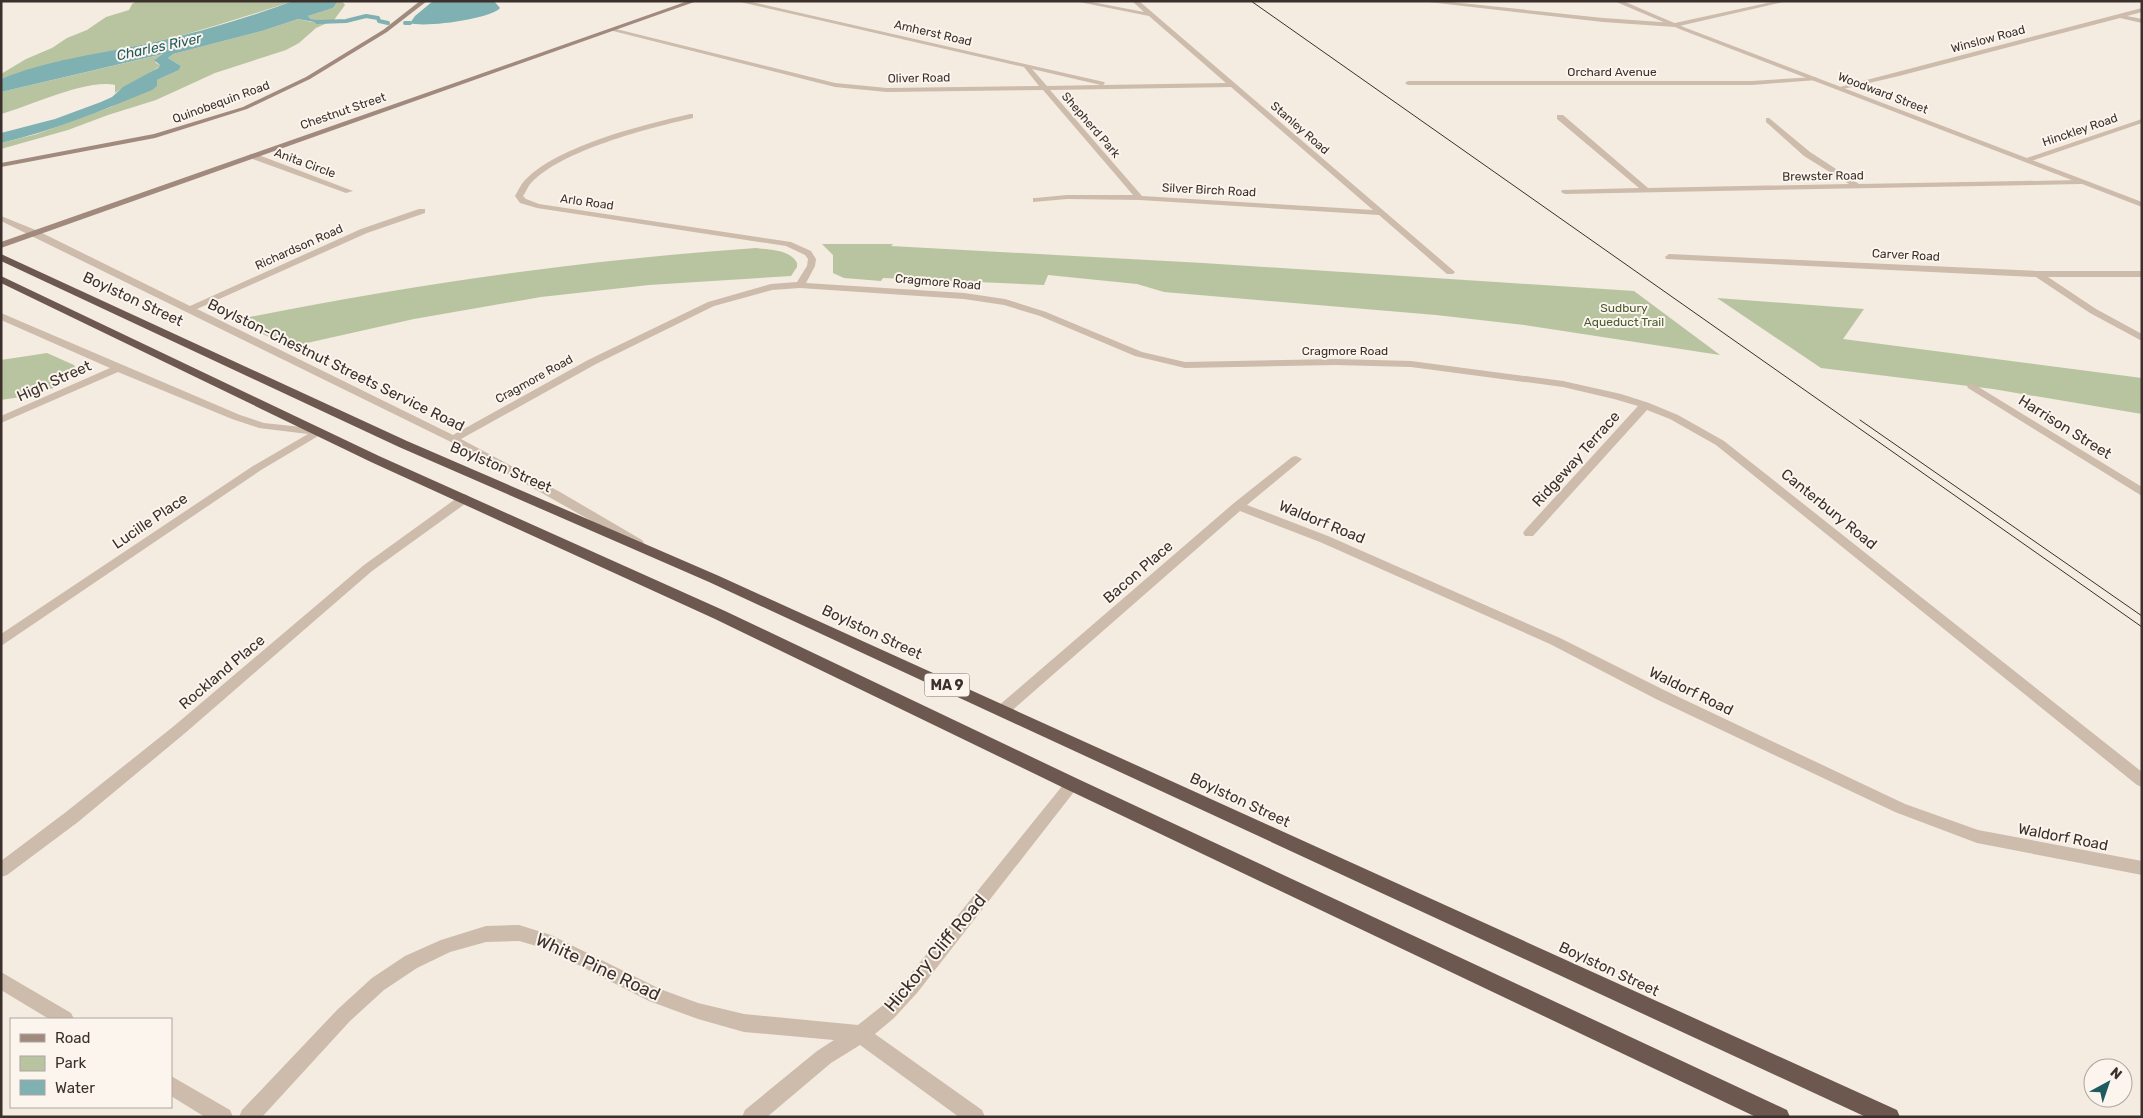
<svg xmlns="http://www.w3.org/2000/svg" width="2143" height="1118" font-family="Rubik,sans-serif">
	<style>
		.green { fill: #b8c4a0 }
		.water { fill: #7fb0b2 }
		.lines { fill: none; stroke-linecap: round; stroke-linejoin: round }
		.stream { stroke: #7fb0b2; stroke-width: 4 }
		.minor { fill: #cdbbac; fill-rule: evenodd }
		.tertiary { fill: #cdbbac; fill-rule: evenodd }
		.secondary { fill: #a18a7d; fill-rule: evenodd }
		.trunk { fill: #6c584f; fill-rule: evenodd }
		.tram { stroke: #3b302b; stroke-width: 1 }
		.labels { text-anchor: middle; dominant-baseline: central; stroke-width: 4; stroke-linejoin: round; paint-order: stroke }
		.far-street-label { font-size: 12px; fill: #3b302b; stroke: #fbf5ee }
		.far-park-label { font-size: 12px; fill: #4a5a2e; stroke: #fbf5ee }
		.far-water-label { font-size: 14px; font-style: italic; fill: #1f5a5e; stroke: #fbf5ee }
		.shield { fill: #fbf5ee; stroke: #756b66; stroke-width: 1 }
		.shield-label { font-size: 14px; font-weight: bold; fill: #3b302b }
		.street-label { font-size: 15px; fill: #3b302b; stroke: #fbf5ee }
		.near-street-label { font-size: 18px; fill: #3b302b; stroke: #fbf5ee }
	</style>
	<rect width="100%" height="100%" fill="#f4ebe1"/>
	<path class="green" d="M 137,1 L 293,1 C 244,17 196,33 146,44 C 97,54 49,62 1,79 L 1,74 L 26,59 L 52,48 L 67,38 L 87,30 L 106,17 L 129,10 L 132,4 Z
		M 338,1 L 342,1 L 345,5 L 334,20 L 316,28 L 299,43 L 286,50 L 215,73 L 156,100 L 108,115 L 68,130 L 1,149 L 1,143 L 37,134 L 111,107 L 156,82 L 157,80 L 179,70 L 181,66 L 168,58 L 173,54 L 262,31 L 298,19 L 311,22 L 323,21 L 311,19 L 308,16 L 333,8 Z
		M 164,54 L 155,59 L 156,63 L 160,65 C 155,72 125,86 115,93 L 115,85 C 88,78 29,106 1,114 L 1,92 Z
		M 822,244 L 893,244 L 891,246 L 1203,263 L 1634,291 L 1720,355 L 1524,325 L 1436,315 L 1164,292 L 1137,284 L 1048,275 L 1044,285 L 883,278 L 881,281 L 844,278 L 833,273 L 833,255 Z
		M 756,248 C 769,250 790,249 797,263 L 797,267 L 791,276 L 649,285 L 541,297 L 414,319 L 289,347 L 235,320 C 408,285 580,260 756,248 Z
		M 1717,298 L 1864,309 L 1843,339 L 2142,378 L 2142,414 L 1993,389 L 1821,368 Z
		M 47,353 L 74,365 L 76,369 C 61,393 26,396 1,400 L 1,360 Z"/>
	<path class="water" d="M 293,1 L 338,1 L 333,8 L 308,16 L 311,19 L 326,21 L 314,22 L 298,19 L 262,31 L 173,54 L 168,58 L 181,66 L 179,70 L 157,80 L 157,86 L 152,90 C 103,110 53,131 1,143 L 1,133 L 55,119 L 101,102 L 112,97 L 123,87 L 158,68 L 160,65 L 154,60 L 163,54 L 1,92 L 1,79 C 48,60 97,54 146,44 C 196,33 245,19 293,1 Z
		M 433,1 L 494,1 L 500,8 C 491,19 424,28 410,23 L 415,16 Z"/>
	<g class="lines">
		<path class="stream" d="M 317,22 L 346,21 L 366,16 L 378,18 L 379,21 L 388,23
			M 405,23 L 410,23"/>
		<path class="minor" d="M 736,1 L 748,1 L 1104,82 L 1105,83 L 1103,85 L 1226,83 L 1149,16 L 1074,1 L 1087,1 L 1144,12 L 1132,1 L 1139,1 L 1455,272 L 1453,274 L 1447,274 L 1379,215 L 1140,200 L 1067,199 L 1033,202 L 1033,198 L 1036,198 L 1067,195 L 1133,195 L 1043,90 L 887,92 L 835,87 L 609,30 L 612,28 L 835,83 L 887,88 L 1039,86 L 1024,67 ZM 1032,69 L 1101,85 L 1047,86 ZM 1231,87 L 1373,210 L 1142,196 L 1050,90 Z
			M 1420,1 L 1442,1 L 1603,18 L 1675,23 L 1776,1 L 1788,1 L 1675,27 L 1603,22 Z
			M 2142,8 L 2142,12 L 2127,16 L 2142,19 L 2142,23 L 2120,18 L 1899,76 L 1839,90 L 1836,88 Z
			M 1815,77 L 1817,78 L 1817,80 L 1752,85 L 1408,85 L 1405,83 L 1408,81 L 1752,81 Z
			M 690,114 L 693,114 L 693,118 C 649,128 562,150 531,183 C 528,186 526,192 523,196 L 526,199 L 539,204 L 791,242 L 811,251 L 816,259 L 815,266 L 806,283 L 964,293 L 1005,299 L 1046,312 L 1142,352 L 1185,362 L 1336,359 L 1411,361 L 1563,381 L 1621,394 L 1649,403 L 1678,415 L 1724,441 L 2142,772 L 2142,787 L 2137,785 L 1716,445 L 1670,419 L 1647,410 L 1533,536 L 1525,536 L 1523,533 L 1525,530 L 1638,406 L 1614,399 L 1563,387 L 1411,367 L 1336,365 L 1185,368 L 1135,356 L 1040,316 L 1004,305 L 964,299 L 800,288 L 772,290 L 714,306 L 596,364 L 461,439 L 560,492 L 642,540 L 644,543 L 638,547 L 449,441 L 1,221 L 1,216 L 38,231 L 190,306 L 361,229 L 419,209 L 425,209 L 425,213 L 367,233 L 197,309 L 453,435 L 588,360 L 708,302 L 771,284 L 797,282 L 807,266 L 808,259 L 805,255 L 786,246 L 537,208 L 520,203 L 515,196 C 518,191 521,184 525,180 C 559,145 643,125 690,114 Z
			M 1557,115 L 1563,115 L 1648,188 L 1849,184 L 1804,156 L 1766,122 L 1766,118 L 1769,118 L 1810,152 L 1859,184 L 2081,180 L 2085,182 L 2081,184 L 1565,194 L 1561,192 L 1562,190 L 1639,188 L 1557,119 Z
			M 2142,119 L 2142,123 L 2028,162 L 2021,160 Z
			M 250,154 L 256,154 L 353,191 L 346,193 L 250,158 Z
			M 1669,254 L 2037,271 L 2142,271 L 2142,277 L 2048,277 L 2096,309 L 2142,334 L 2142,341 L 2090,313 L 2036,277 L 1666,259 L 1665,257 Z
			M 1,313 L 240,415 L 264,423 L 320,429 L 325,432 L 261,470 L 1,646 L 1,634 L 253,466 L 308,434 L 259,428 L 232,419 L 118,372 L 1,423 L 1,416 L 110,368 L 1,320 Z
			M 1972,383 L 2142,487 L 2142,496 L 1968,388 L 1967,386 Z
			M 1296,456 L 1302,459 L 1300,461 L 1247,505 L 1328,536 L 1560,638 L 1666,691 L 1905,804 L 1978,830 L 2142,861 L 2142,875 L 1977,843 L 1895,812 L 1656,699 L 1550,644 L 1320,542 L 1240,511 L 1007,715 L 1002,716 L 997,715 L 995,711 L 997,707 L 1234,503 L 1292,457 Z
			M 465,494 L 471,498 L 469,501 L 372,571 L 184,734 L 78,822 L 7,875 L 1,877 L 1,861 L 66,812 L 174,726 L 364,565 L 461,495 Z
			M 1072,778 L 1077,780 L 1080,784 L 1077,788 L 917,993 L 894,1018 L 875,1034 L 982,1110 L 985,1117 L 959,1117 L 860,1045 L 831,1063 L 767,1117 L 742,1117 L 745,1110 L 817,1051 L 834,1040 L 744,1032 L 698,1019 L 649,1001 L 547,949 L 519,941 L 486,942 L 450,952 L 417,968 L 384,990 L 350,1021 L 262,1117 L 239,1117 L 242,1110 L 338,1009 L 372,978 L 405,956 L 441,940 L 486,926 L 519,925 L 551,935 L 660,989 L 698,1003 L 744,1014 L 858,1025 L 882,1006 L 905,981 L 1067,780 Z
			M 1,972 L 71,1013 L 74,1019 L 49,1019 L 1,990 Z
			M 171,1076 L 230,1110 L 233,1117 L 205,1117 L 171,1096 Z"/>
		<path class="tertiary" d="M 1614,1 L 1623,1 L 1686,28 L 2142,202 L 2142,207 L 1682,30 Z"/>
		<path class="secondary" d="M 420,1 L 427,1 L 387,32 L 310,79 L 247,109 L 155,138 L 1,167 L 1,163 L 154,134 L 243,107 L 306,77 L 383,30 Z
			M 688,1 L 697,1 L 1,248 L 1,242 Z"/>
		<path class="trunk" d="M 1,254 L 407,441 L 719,576 L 1897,1110 L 1900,1117 L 1866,1117 L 709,582 L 399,447 L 1,261 Z
			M 1,276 L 379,456 L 725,611 L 1078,779 L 1787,1110 L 1790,1117 L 1756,1117 L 1066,789 L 715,619 L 371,462 L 1,283 Z"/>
		<path class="tram" d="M 1251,1 L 2142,627
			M 1860,420 L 2142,616"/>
	</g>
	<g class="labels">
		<g class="far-street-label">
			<text transform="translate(933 33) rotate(13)">Amherst Road</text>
			<text transform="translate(1988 39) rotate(-15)">Winslow Road</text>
			<text x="1612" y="72">Orchard Avenue</text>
			<text transform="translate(919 78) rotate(-1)">Oliver Road</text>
			<text transform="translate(1883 93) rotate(21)">Woodward Street</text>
			<text transform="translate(221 102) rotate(-20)">Quinobequin Road</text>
			<text transform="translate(343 111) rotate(-19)">Chestnut Street</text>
			<text transform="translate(1091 125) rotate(49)">Shepherd Park</text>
			<text transform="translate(1300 128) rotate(41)">Stanley Road</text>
			<text transform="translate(2080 130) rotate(-19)">Hinckley Road</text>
			<text transform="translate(305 163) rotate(20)">Anita Circle</text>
			<text transform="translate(1823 176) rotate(-1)">Brewster Road</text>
			<text transform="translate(1209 190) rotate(3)">Silver Birch Road</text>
			<text transform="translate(587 202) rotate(8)">Arlo Road</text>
			<text transform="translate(299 247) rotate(-24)">Richardson Road</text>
			<text transform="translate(1906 255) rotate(3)">Carver Road</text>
			<text transform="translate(938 282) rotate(5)">Cragmore Road</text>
			<text x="1345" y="351">Cragmore Road</text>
			<text transform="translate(534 379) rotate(-29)">Cragmore Road</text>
		</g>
		<g class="far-park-label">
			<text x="1624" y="308">Sudbury<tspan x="1624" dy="14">Aqueduct Trail</tspan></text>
		</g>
		<g class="far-water-label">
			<text transform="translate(159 47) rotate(-12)">Charles River</text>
		</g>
		<rect class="shield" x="924.5" y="673.5" width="45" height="23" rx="4"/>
		<g class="shield-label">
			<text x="947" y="685">MA 9</text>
		</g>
		<g class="street-label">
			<text transform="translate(133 299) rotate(25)">Boylston Street</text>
			<text transform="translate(336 365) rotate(26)">Boylston-Chestnut Streets Service Road</text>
			<text transform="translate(54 381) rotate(-24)">High Street</text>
			<text transform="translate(2065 427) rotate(32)">Harrison Street</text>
			<text transform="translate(1576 459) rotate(-48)">Ridgeway Terrace</text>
			<text transform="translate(501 467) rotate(23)">Boylston Street</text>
			<text transform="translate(1829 509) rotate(39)">Canterbury Road</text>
			<text transform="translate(150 521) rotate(-34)">Lucille Place</text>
			<text transform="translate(1322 522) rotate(22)">Waldorf Road</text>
			<text transform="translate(1138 572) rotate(-41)">Bacon Place</text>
			<text transform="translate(872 632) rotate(25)">Boylston Street</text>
			<text transform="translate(222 672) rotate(-40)">Rockland Place</text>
			<text transform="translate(1691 691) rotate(26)">Waldorf Road</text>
			<text transform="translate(1240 800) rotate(25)">Boylston Street</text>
			<text transform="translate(2063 837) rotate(11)">Waldorf Road</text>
			<text transform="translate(1609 969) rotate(25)">Boylston Street</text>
		</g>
		<g class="near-street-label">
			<text transform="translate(935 953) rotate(-50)">Hickory Cliff Road</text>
			<text transform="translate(598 967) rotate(25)">White Pine Road</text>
		</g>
	</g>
	<rect width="2143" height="1118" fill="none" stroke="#3b302b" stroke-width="5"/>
	<rect x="10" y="1018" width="162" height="90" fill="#fbf5ee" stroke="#aea6a0"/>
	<rect x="20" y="1034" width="25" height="8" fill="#a18a7d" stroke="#aea6a0"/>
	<text x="55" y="1043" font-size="15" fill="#3b302b">Road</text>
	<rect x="20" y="1056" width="25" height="15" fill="#b8c4a0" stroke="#aea6a0"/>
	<text x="55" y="1068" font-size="15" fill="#3b302b">Park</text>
	<rect x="20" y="1080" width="25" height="15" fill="#7fb0b2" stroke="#aea6a0"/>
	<text x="55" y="1093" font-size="15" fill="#3b302b">Water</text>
	<g transform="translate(2108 1083) rotate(40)"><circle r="24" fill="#fbf5ee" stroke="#aea6a0"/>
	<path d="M0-4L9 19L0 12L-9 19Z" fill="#1f5a5e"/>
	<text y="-8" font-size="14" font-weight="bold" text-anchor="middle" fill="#3b302b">N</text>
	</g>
</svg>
